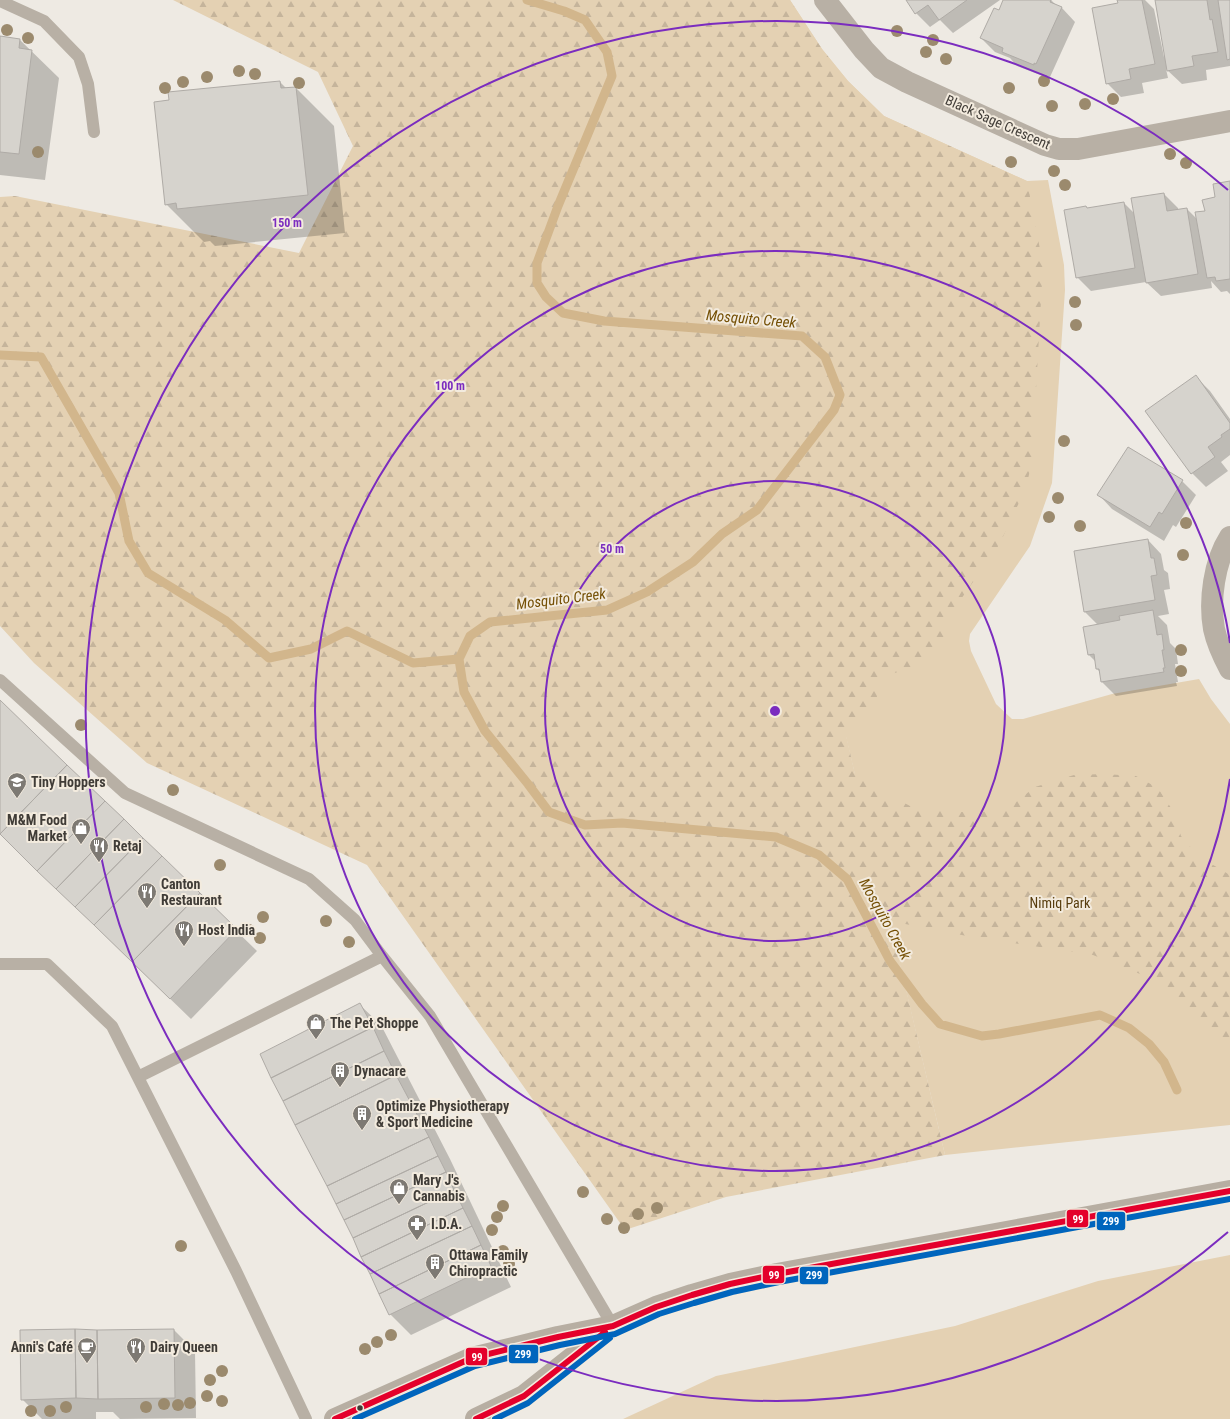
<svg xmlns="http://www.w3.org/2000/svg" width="1230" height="1419" font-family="'Roboto Condensed',sans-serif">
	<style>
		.green { fill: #e4d1b3 }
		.forest { fill: url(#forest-firs) }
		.shadow { fill: #0003 }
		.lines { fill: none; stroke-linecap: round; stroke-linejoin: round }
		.stream { stroke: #d2b68c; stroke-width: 9 }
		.building { fill: #d6d3cd; stroke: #afaba6 }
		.lane { stroke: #b8b0a5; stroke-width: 12 }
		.street { stroke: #b8b0a5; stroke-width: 22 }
		.secondary { stroke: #b7aea2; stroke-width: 22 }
		.bus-1-casing { stroke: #f3ebde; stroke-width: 9 }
		.bus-2-casing { stroke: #f3ebde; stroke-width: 9 }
		.bus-1 { stroke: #e4002b; stroke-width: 6 }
		.bus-2 { stroke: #0065bd; stroke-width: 6 }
		.tree { fill: #9b8a6d }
		.ring { fill: none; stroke: #7b2cbf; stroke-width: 2 }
		.bus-dot { fill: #403c37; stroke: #f3ebde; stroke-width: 1.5 }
		.labels { text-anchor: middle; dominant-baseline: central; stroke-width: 4; stroke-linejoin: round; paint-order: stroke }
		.street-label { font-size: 14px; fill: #403c37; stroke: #f3ebde }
		.poi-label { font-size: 14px; font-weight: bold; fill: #403c37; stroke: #f3ebde; text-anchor: start }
		.park-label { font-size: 14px; fill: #573c0d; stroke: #f3ebde }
		.water-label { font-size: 15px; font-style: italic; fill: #744f04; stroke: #f3ebde }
		.centre { fill: #7b2cbf; stroke: #f3ebde; stroke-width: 2 }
		.ring-label { font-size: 12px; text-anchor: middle; font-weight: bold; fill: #7b2cbf; stroke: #f3ebde; stroke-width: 4; stroke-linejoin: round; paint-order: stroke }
		.line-badge { stroke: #f3ebde; stroke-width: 1.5 }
		.badge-label { font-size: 11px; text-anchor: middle; font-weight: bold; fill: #fff }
	</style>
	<defs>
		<pattern id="forest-firs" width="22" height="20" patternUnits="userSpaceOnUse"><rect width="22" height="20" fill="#e4d1b3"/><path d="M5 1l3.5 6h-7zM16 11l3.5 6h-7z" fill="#c5b49b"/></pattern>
	</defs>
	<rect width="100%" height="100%" fill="#eeeae3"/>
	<path class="green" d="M 790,0 L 822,49 L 848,81 L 884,116 L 1027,181 L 1048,180 L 1064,265 L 1065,290 L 1052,483 L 1030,546 L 970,634 L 969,641 L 971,651 L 996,704 L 1012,719 L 1023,719 L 1112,694 L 1199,679 L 1211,699 L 1230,724 L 1230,1125 L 945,1155 L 794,517 Z
		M 1230,1255 L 1230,1419 L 623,1419 L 716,1376 L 955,1326 L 1098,1281 Z"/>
	<path class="forest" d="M 173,0 L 790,0 L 822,49 L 848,81 L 884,116 L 1027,181 L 1043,265 L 1032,461 L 1026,488 L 999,545 L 947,619 L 943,629 L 945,642 L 928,660 L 917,666 L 885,676 L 874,704 L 846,735 L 855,774 L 873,787 L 918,810 L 961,812 L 1004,811 L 1035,787 L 1074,775 L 1104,774 L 1136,776 L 1158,788 L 1173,811 L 1181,836 L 1198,856 L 1230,875 L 1230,1051 L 1225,1050 L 1200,1021 L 1173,993 L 1140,974 L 1093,955 L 972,937 L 890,921 L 945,1155 L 726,1197 L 625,1230 L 367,865 L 147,763 L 34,663 L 0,626 L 0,197 L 15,196 L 299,253 L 353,146 L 318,72 Z"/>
	<path class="shadow" d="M 907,0 L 1000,0 L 953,33 L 940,20 L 930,27 L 916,13 Z
		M 1004,0 L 1051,0 L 1057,6 L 1062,8 L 1075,22 L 1050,77 L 1048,76 L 1048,78 L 1017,66 L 1010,58 L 995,52 L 981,38 L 999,11 Z
		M 1118,0 L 1145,0 L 1154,9 L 1164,57 L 1166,56 L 1156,0 L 1230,0 L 1230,66 L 1206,70 L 1207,80 L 1182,84 L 1166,69 L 1168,78 L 1142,83 L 1144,93 L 1121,97 L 1107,83 L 1119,4 Z
		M 0,37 L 20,40 L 59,78 L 45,180 L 0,175 Z
		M 280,82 L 287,89 L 296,88 L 334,126 L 345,233 L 215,246 L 210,241 L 204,242 L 166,204 Z
		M 1230,182 L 1230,294 L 1227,291 L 1221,292 L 1211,281 L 1212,288 L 1161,296 L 1146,282 L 1091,291 L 1077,277 L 1088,209 L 1124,203 L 1135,214 L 1164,194 L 1178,208 L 1178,210 L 1187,209 L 1197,219 L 1206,211 Z
		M 1196,377 L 1210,391 L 1230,419 L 1230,455 L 1221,462 L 1228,471 L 1206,487 L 1192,473 Z
		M 1128,448 L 1182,481 L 1196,495 L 1176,527 L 1173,525 L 1164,541 L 1112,509 L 1099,495 Z
		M 1148,540 L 1161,554 L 1164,570 L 1168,573 L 1170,589 L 1164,590 L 1169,614 L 1158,616 L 1167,625 L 1170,643 L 1176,649 L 1178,664 L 1175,664 L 1178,682 L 1176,682 L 1177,686 L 1116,696 L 1102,682 L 1101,673 L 1097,669 L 1096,662 L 1089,655 L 1098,625 L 1085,612 Z
		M 0,701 L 257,951 L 191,1019 L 0,834 Z
		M 360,1005 L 381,1025 L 450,1159 L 511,1287 L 411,1335 L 390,1314 Z
		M 174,1330 L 195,1351 L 196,1418 L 120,1419 L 113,1412 L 96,1412 L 96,1419 L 42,1419 L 22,1399 L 98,1331 Z"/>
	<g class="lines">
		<path class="stream" d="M 527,0 L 564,11 L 585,20 L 607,52 L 612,76 L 558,206 L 537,263 L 537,283 L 546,297 L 563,313 L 604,321 L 802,336 L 825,357 L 840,395 L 834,410 L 757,510 L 722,534 L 693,562 L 647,592 L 607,610 L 490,622 L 470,636 L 459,659 L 464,692 L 485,731 L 528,784 L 549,812 L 585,825 L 622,823 L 776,837 L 819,855 L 847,879 L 890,961 L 922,1004 L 940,1024 L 982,1036 L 999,1034 L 1100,1015 L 1129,1028 L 1149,1044 L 1164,1062 L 1177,1090
			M 0,355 L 41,357 L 119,493 L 129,541 L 148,573 L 225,620 L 269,658 L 311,649 L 347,631 L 413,663 L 459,659"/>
	</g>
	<path class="building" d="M 906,0 L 967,0 L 939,20 L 928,5 L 915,14 Z
		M 1003,0 L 1051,0 L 1050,2 L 1062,7 L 1036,64 L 1034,63 L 1034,65 L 1002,52 L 1003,48 L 980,38 L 994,8 L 999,10 Z
		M 1117,0 L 1142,0 L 1155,64 L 1129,69 L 1131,79 L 1106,84 L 1092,8 L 1118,3 Z
		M 1155,0 L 1207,0 L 1210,20 L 1212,19 L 1218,52 L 1192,56 L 1194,66 L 1167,71 Z
		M 1218,0 L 1230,0 L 1230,59 L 1227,60 Z
		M 0,36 L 20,39 L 19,48 L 32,50 L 19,154 L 0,152 Z
		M 280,81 L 281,88 L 296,87 L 308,195 L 177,209 L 176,203 L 165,205 L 154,102 L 169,100 L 168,92 Z
		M 1230,181 L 1230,279 L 1216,281 L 1215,277 L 1207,278 L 1195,212 L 1205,211 L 1202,200 L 1215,197 L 1213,184 Z
		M 1164,193 L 1167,211 L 1187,208 L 1198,274 L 1146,283 L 1131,198 Z
		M 1124,202 L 1135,268 L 1076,278 L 1064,210 L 1086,206 L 1087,208 Z
		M 1196,375 L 1230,423 L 1230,429 L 1221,435 L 1222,437 L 1208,447 L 1215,457 L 1191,474 L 1145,411 Z
		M 1128,447 L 1183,480 L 1162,514 L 1159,512 L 1150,527 L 1097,495 Z
		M 1148,539 L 1151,558 L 1154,558 L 1157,575 L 1151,576 L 1155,600 L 1084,612 L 1074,551 Z
		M 1153,610 L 1157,635 L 1162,634 L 1164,650 L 1162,650 L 1165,668 L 1163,668 L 1164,672 L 1101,682 L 1099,669 L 1096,669 L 1094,654 L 1088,655 L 1083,627 L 1120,620 L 1119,616 Z
		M 0,700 L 67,765 L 0,834 Z
		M 67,765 L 105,801 L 37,871 L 0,834 Z
		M 105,801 L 124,819 L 56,889 L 37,871 Z
		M 124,819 L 143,838 L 75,907 L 56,889 Z
		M 143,838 L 162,856 L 94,925 L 75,907 Z
		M 162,856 L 200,893 L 132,962 L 94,925 Z
		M 200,893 L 237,929 L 170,999 L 132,962 Z
		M 360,1003 L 373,1027 L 271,1078 L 260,1054 Z
		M 373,1027 L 384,1051 L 283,1101 L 271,1078 Z
		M 384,1051 L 396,1075 L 295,1125 L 283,1101 Z
		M 396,1075 L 429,1137 L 327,1186 L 295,1125 Z
		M 429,1137 L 438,1156 L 336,1204 L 327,1186 Z
		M 438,1156 L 446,1172 L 344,1220 L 336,1204 Z
		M 446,1172 L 454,1190 L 353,1238 L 344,1220 Z
		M 454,1190 L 463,1208 L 361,1257 L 353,1238 Z
		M 463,1208 L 472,1226 L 370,1274 L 361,1257 Z
		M 472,1226 L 481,1245 L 379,1294 L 370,1274 Z
		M 481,1245 L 491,1266 L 389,1315 L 379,1294 Z
		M 75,1329 L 76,1398 L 21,1400 L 20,1330 Z
		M 75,1329 L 97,1330 L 98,1399 L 76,1398 Z
		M 174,1329 L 175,1398 L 98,1399 L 97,1330 Z"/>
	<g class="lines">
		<path class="lane" d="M 0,1 L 44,21 L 79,57 L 88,84 L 94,132
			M 0,680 L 125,793 L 309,879 L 355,920 L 382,956
			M 0,964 L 47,964 L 112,1026 L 236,1271 L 306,1419
			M 138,1077 L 382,956 L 430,1016 L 613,1326"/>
		<path class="street" d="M 825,0 L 864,50 L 881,68 L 907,82 L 1045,145 L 1059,149 L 1078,149 L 1230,121
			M 1230,537 C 1214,562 1209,600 1214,629 C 1217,643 1223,656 1230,669"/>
		<path class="secondary" d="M 335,1419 L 472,1358 L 558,1337 L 613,1326 L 656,1307 L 692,1295 L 730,1284 L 777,1274 L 1230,1191
			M 476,1419 L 524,1396 L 610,1328"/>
		<defs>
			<path id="bus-1" d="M 335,1419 L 472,1358 L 558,1337 L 613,1326 L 656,1307 L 692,1295 L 730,1284 L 777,1274 L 1230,1191
				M 476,1419 L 524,1396 L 605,1332"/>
			<path id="bus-2" d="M 355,1419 L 475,1366 L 560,1345 L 615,1334 L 659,1314 L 694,1303 L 732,1292 L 779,1282 L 1230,1199
				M 495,1419 L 528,1403 L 610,1338"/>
		</defs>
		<use href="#bus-1" class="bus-1-casing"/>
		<use href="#bus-2" class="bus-2-casing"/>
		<use href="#bus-1" class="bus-1"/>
		<use href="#bus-2" class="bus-2"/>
	</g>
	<g class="tree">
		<circle cx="7" cy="30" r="6"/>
		<circle cx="897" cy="31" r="6"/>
		<circle cx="28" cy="38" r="6"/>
		<circle cx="933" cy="40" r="6"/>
		<circle cx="926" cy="52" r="6"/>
		<circle cx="946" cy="59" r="6"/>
		<circle cx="239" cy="71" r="6"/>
		<circle cx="255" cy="74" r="6"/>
		<circle cx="207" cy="77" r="6"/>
		<circle cx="1044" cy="81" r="6"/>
		<circle cx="183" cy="82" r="6"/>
		<circle cx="299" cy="83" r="6"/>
		<circle cx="165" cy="88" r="6"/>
		<circle cx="1009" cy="88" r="6"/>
		<circle cx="1113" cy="99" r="6"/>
		<circle cx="1085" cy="104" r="6"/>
		<circle cx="1052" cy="106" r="6"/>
		<circle cx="38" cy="152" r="6"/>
		<circle cx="1170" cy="154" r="6"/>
		<circle cx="1011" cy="162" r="6"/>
		<circle cx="1186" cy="163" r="6"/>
		<circle cx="1054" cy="171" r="6"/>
		<circle cx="1065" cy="185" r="6"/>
		<circle cx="1075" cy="302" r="6"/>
		<circle cx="1076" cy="325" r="6"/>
		<circle cx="1064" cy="441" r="6"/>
		<circle cx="1058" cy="498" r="6"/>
		<circle cx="1049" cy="517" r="6"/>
		<circle cx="1186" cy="523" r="6"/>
		<circle cx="1080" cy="526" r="6"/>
		<circle cx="1183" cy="555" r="6"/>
		<circle cx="1181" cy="650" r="6"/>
		<circle cx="1181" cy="671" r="6"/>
		<circle cx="81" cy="725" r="6"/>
		<circle cx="173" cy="790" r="6"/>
		<circle cx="220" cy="865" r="6"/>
		<circle cx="263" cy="917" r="6"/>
		<circle cx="326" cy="921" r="6"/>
		<circle cx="249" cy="930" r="6"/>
		<circle cx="260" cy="938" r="6"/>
		<circle cx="349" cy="942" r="6"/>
		<circle cx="583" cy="1192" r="6"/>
		<circle cx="503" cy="1206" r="6"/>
		<circle cx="657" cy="1208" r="6"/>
		<circle cx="638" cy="1214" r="6"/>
		<circle cx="497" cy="1217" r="6"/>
		<circle cx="607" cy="1219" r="6"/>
		<circle cx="624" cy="1228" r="6"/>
		<circle cx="492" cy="1230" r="6"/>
		<circle cx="181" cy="1246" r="6"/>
		<circle cx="503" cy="1251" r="6"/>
		<circle cx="509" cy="1264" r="6"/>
		<circle cx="391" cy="1335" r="6"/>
		<circle cx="377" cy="1342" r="6"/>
		<circle cx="365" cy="1349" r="6"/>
		<circle cx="222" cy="1371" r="6"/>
		<circle cx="210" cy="1380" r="6"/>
		<circle cx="207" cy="1396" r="6"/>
		<circle cx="222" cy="1401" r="6"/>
		<circle cx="190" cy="1403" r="6"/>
		<circle cx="164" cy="1404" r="6"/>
		<circle cx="178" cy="1405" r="6"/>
		<circle cx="66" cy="1407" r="6"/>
		<circle cx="146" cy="1407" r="6"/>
		<circle cx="31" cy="1411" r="6"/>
		<circle cx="50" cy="1411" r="6"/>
	</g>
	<g class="ring">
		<circle cx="775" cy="711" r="230"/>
		<path d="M1230 779A460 460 0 1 1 1230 643"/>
		<path d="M1228 1232A690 690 0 1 1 1228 190"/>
	</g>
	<defs>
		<symbol id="school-pin" viewBox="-11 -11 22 30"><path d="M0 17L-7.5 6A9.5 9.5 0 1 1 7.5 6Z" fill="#7d7973" stroke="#f3ebde"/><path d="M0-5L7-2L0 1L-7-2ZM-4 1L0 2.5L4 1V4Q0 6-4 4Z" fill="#fff"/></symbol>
		<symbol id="shop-pin" viewBox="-11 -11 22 30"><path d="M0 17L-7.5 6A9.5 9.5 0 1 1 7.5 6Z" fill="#7d7973" stroke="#f3ebde"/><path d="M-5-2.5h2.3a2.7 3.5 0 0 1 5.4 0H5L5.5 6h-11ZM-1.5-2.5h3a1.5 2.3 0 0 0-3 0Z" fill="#fff"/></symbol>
		<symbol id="restaurant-pin" viewBox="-11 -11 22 30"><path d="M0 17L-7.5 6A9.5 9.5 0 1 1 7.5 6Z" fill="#7d7973" stroke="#f3ebde"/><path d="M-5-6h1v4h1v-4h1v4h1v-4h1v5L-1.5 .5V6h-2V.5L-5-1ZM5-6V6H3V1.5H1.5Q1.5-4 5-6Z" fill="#fff"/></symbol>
		<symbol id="building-pin" viewBox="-11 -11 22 30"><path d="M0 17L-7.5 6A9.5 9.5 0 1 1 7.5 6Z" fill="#7d7973" stroke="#f3ebde"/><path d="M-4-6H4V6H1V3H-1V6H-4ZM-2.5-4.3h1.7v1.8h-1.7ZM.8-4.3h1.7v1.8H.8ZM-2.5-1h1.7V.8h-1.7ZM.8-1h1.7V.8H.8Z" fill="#fff"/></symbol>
		<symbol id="pharmacy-pin" viewBox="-11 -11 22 30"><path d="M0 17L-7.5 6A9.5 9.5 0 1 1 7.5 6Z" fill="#7d7973" stroke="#f3ebde"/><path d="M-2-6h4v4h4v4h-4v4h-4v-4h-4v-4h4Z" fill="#fff"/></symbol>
		<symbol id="cafe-pin" viewBox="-11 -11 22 30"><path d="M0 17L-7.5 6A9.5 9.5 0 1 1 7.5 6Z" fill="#7d7973" stroke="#f3ebde"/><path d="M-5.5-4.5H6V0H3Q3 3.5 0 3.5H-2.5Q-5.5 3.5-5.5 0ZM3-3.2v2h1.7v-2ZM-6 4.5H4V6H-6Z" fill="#fff"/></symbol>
	</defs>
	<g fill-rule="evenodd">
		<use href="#school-pin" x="6" y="771" width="22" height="30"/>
		<use href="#shop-pin" x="70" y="817" width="22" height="30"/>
		<use href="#restaurant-pin" x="88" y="835" width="22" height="30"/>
		<use href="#restaurant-pin" x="136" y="881" width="22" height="30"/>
		<use href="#restaurant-pin" x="173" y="919" width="22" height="30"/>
		<use href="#shop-pin" x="305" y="1012" width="22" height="30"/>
		<use href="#building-pin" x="329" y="1060" width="22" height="30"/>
		<use href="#building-pin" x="351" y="1103" width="22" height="30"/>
		<use href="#shop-pin" x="388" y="1177" width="22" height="30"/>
		<use href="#pharmacy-pin" x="406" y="1213" width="22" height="30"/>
		<use href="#building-pin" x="424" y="1252" width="22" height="30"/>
		<use href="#cafe-pin" x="76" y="1336" width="22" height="30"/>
		<use href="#restaurant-pin" x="125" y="1336" width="22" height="30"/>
	</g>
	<circle class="bus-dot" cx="360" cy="1408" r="3.5"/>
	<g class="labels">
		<g class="street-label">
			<text transform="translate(998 122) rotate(24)">Black Sage Crescent</text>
		</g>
		<g class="poi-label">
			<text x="31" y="782">Tiny Hoppers</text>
			<text x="67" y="820" text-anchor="end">M&amp;M Food<tspan x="67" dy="16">Market</tspan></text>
			<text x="113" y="846">Retaj</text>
			<text x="161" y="884">Canton<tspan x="161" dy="16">Restaurant</tspan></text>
			<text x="198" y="930">Host India</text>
			<text x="330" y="1023">The Pet Shoppe</text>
			<text x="354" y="1071">Dynacare</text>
			<text x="376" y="1106">Optimize Physiotherapy<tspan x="376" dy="16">&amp; Sport Medicine</tspan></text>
			<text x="413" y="1180">Mary J's<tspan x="413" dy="16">Cannabis</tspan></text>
			<text x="431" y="1224">I.D.A.</text>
			<text x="449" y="1255">Ottawa Family<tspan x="449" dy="16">Chiropractic</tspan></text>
			<text x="73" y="1347" text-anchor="end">Anni's Café</text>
			<text x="150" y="1347">Dairy Queen</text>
		</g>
		<g class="park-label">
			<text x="1060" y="903">Nimiq Park</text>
		</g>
		<g class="water-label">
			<text transform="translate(751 319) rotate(5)">Mosquito Creek</text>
			<text transform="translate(561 599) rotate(-7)">Mosquito Creek</text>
			<text transform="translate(885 919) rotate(61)">Mosquito Creek</text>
		</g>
	</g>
	<circle cx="775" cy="711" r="6" class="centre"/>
	<g class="ring-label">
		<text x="287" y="227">150 m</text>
		<text x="450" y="390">100 m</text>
		<text x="612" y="553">50 m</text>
	</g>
	<g class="line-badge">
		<rect x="1066" y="1209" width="23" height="19" rx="4" fill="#e4002b"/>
		<rect x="1096" y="1211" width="30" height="20" rx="4" fill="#0065bd"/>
		<rect x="762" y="1265" width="23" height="19" rx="4" fill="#e4002b"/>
		<rect x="799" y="1266" width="30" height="19" rx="4" fill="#0065bd"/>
		<rect x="508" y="1344" width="31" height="20" rx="4" fill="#0065bd"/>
		<rect x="465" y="1347" width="23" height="19" rx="4" fill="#e4002b"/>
	</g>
	<g class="badge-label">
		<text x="1078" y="1223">99</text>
		<text x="1111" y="1225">299</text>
		<text x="774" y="1279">99</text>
		<text x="814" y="1279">299</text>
		<text x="523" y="1358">299</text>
		<text x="477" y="1361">99</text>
	</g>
</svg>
